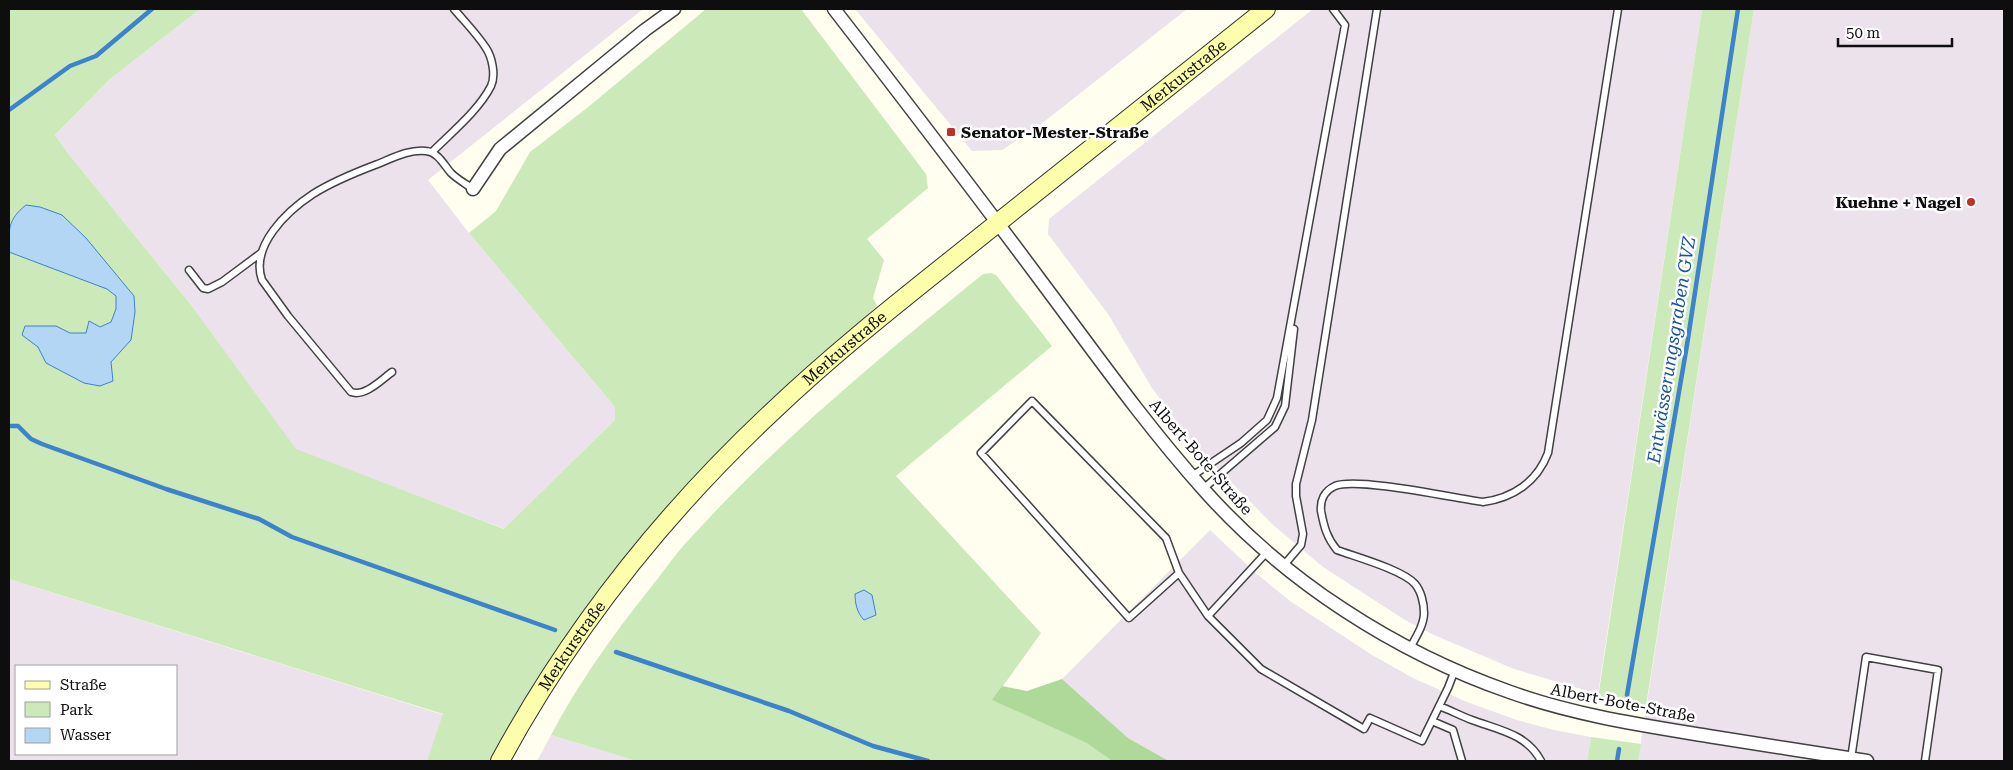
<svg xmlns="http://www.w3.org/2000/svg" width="2013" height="770" font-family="'Roboto Serif',serif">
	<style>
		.industrial { fill: #ece2ec; fill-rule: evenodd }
		.green { fill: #cce9b9 }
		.forest { fill: #aed998 }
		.water { fill: #b4d6f5; stroke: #3c82cc }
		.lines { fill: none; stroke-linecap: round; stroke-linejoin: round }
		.stream { stroke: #3c82cc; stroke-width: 4.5 }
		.lane-casing { stroke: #414141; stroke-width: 9 }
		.street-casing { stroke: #414141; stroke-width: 15 }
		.secondary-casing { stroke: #303030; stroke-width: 20 }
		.lane { stroke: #fff; stroke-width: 6 }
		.street { stroke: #fff; stroke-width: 12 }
		.secondary { stroke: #fdfeab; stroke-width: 18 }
		.poi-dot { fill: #bd3227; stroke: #fff; stroke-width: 2 }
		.labels { text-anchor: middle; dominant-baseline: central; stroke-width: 5; stroke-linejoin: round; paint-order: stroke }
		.street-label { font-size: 16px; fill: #0e0e0e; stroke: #fff }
		.poi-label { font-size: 16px; font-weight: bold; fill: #0e0e0e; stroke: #fff; text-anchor: start }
		.water-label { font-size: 18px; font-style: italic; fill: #18549f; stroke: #fff }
	</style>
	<rect width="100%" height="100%" fill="#fffeef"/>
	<path class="industrial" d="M 200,9 L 643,9 L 428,180 L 469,233 L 615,407 L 615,420 L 505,529 L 296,450 L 192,306 L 67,152 L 55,135 L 110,79 Z
		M 855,9 L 1187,9 L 1040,125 L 1002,150 L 972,151 Z
		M 1313,9 L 1702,9 L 1598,694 L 1514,669 L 1434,635 L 1405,620 L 1323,567 L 1272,524 L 1192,442 L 1152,388 L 1108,314 L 1048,234 L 1049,219 Z
		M 1754,9 L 2004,9 L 2004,761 L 1638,761 Z
		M 1210,530 L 1257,574 L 1290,601 L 1372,655 L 1413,678 L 1467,702 L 1517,720 L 1554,730 L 1591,737 L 1587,761 L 1169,761 L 1128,738 L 1062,679 Z
		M 9,579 L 444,715 L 427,761 L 9,761 ZM 16,666 L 176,666 L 176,754 L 16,754 Z
		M 551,735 L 636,761 L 537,761 Z"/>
	<path class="green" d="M 9,9 L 200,9 L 110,79 L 55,135 L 67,152 L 192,306 L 296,449 L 504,529 L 615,420 L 615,407 L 469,233 L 496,211 L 530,152 L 587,108 L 706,9 L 801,9 L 926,174 L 928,188 L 867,239 L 884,260 L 873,298 L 877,306 C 850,331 820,353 794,378 C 698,467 610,565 540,677 C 522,704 504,732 490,761 L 427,761 L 443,714 L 9,579 Z
		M 1702,9 L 1754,9 L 1646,706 L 1598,698 Z
		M 991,273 L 996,275 L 1052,346 L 896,476 L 1041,633 L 993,700 L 1088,743 L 1112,761 L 636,761 L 551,735 C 578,684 612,636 648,591 C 664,571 678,550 696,532 C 783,437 883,355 983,274 Z
		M 1591,737 L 1641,744 L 1638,761 L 1587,761 Z"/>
	<path class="forest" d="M 1062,679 L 1128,738 L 1169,761 L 1112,761 L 1087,743 L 992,700 L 1002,686 L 1027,691 Z"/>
	<path class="water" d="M 26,205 L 40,207 L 62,215 L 86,238 L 134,296 L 135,312 L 131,340 L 111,362 L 113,381 L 100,386 L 84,383 L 46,363 L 38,347 L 22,335 L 25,326 L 56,326 L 70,333 L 86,333 L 89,321 L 100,327 L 111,322 L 116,309 L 116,296 L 107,289 L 9,252 C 9,230 7,220 26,205 Z
		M 864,590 L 872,595 L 876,615 L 864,620 C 857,613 855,603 855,594 Z"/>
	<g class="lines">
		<path class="stream" d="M 9,110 L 70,66 L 96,56 L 152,9
			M 9,426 L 18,426 L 31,439 L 42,444 L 166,489 L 259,519 L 292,537 L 555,630
			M 616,652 L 789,711 L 873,746 L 928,761
			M 1627,695 L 1687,345 L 1738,9
			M 1617,761 L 1619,749"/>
		<defs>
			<path id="lane" d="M 432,152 C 451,133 479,110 491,86 C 496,75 492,57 486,48 C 477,34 465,22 454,9
				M 189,270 L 203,288 L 208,289 L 222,282 L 261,253
				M 392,372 C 381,380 365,397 351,392 L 288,316 L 262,280 C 250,246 287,211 313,194 C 332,182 354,173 375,165 C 391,159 408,149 426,151 C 438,152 444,165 451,173 C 457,179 466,184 473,189
				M 1192,476 L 1241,443 L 1267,420 L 1277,398 L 1345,25 L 1333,9
				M 1203,489 L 1275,427 L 1285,406 L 1294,329
				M 1267,552 L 1208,616 L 1261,669 L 1364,729 L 1370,718 L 1422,741 L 1448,688 L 1455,670
				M 1284,565 L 1301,545 L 1303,534 L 1296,496 L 1296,484 L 1312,420 L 1377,9
				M 1179,573 L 1129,618 L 981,453 L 1032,401 L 1166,538 L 1179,573 L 1208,616
				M 1410,648 C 1416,637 1424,625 1424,613 C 1424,603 1421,591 1415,584 C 1403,570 1356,557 1337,550 C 1327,538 1324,527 1321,511 C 1320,501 1324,491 1335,486 C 1357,477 1454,498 1483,502 C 1513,498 1537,482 1548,453 L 1618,9
				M 1439,706 C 1450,710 1461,716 1472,720 C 1499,730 1527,734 1541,761
				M 1432,721 L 1453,730 L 1462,761
				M 1851,759 L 1866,657 L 1938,670 L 1925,761"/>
			<path id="street" d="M 834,9 C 903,98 971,187 1038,277 C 1092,349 1144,423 1204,490 C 1285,581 1395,652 1510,692 C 1574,715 1641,725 1708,736 C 1761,744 1814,753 1867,761
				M 473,189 L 500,149 L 645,30 L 674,9"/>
			<g id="secondary">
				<path id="s1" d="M 500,761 C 571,630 664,513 773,411 C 840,347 913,291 985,233 C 1079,158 1173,83 1266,9"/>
			</g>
		</defs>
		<use href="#lane" class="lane-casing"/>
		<use href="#street" class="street-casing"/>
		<use href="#secondary" class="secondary-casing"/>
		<use href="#lane" class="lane"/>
		<use href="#street" class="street"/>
		<use href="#secondary" class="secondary"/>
	</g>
	<g class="poi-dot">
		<rect x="946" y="127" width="10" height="10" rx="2.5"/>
		<circle cx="1971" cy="202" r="5"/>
	</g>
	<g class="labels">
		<g class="street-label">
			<text stroke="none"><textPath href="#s1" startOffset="976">Merkurstraße</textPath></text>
			<text stroke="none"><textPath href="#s1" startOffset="541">Merkurstraße</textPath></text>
			<text transform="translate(1201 457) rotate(49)">Albert-Bote-Straße</text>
			<text stroke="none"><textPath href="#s1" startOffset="136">Merkurstraße</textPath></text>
			<text transform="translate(1623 703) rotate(11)">Albert-Bote-Straße</text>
		</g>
		<g class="poi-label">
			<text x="961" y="132">Senator-Mester-Straße</text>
			<text x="1961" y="202" text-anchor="end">Kuehne + Nagel</text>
		</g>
		<g class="water-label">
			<text transform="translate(1671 350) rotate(-81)">Entwässerungsgraben GVZ</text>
		</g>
	</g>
	<rect width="2013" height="770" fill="none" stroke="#0e0e0e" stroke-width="20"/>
	<rect x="15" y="665" width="162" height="90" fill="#ffffff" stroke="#9f9f9f"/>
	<rect x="25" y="681" width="25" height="8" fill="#fdfeab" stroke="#9f9f9f"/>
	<text x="60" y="690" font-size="15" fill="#0e0e0e">Straße</text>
	<rect x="25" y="702" width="25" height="15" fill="#cce9b9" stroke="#9f9f9f"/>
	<text x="60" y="715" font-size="15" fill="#0e0e0e">Park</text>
	<rect x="25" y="728" width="25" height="15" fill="#b4d6f5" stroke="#9f9f9f"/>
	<text x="60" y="740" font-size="15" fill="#0e0e0e">Wasser</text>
	<path d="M1838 38v8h114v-8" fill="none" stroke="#0e0e0e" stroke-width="2.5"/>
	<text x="1846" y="38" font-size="15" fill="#0e0e0e" stroke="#ffffff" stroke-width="4" paint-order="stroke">50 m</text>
</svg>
